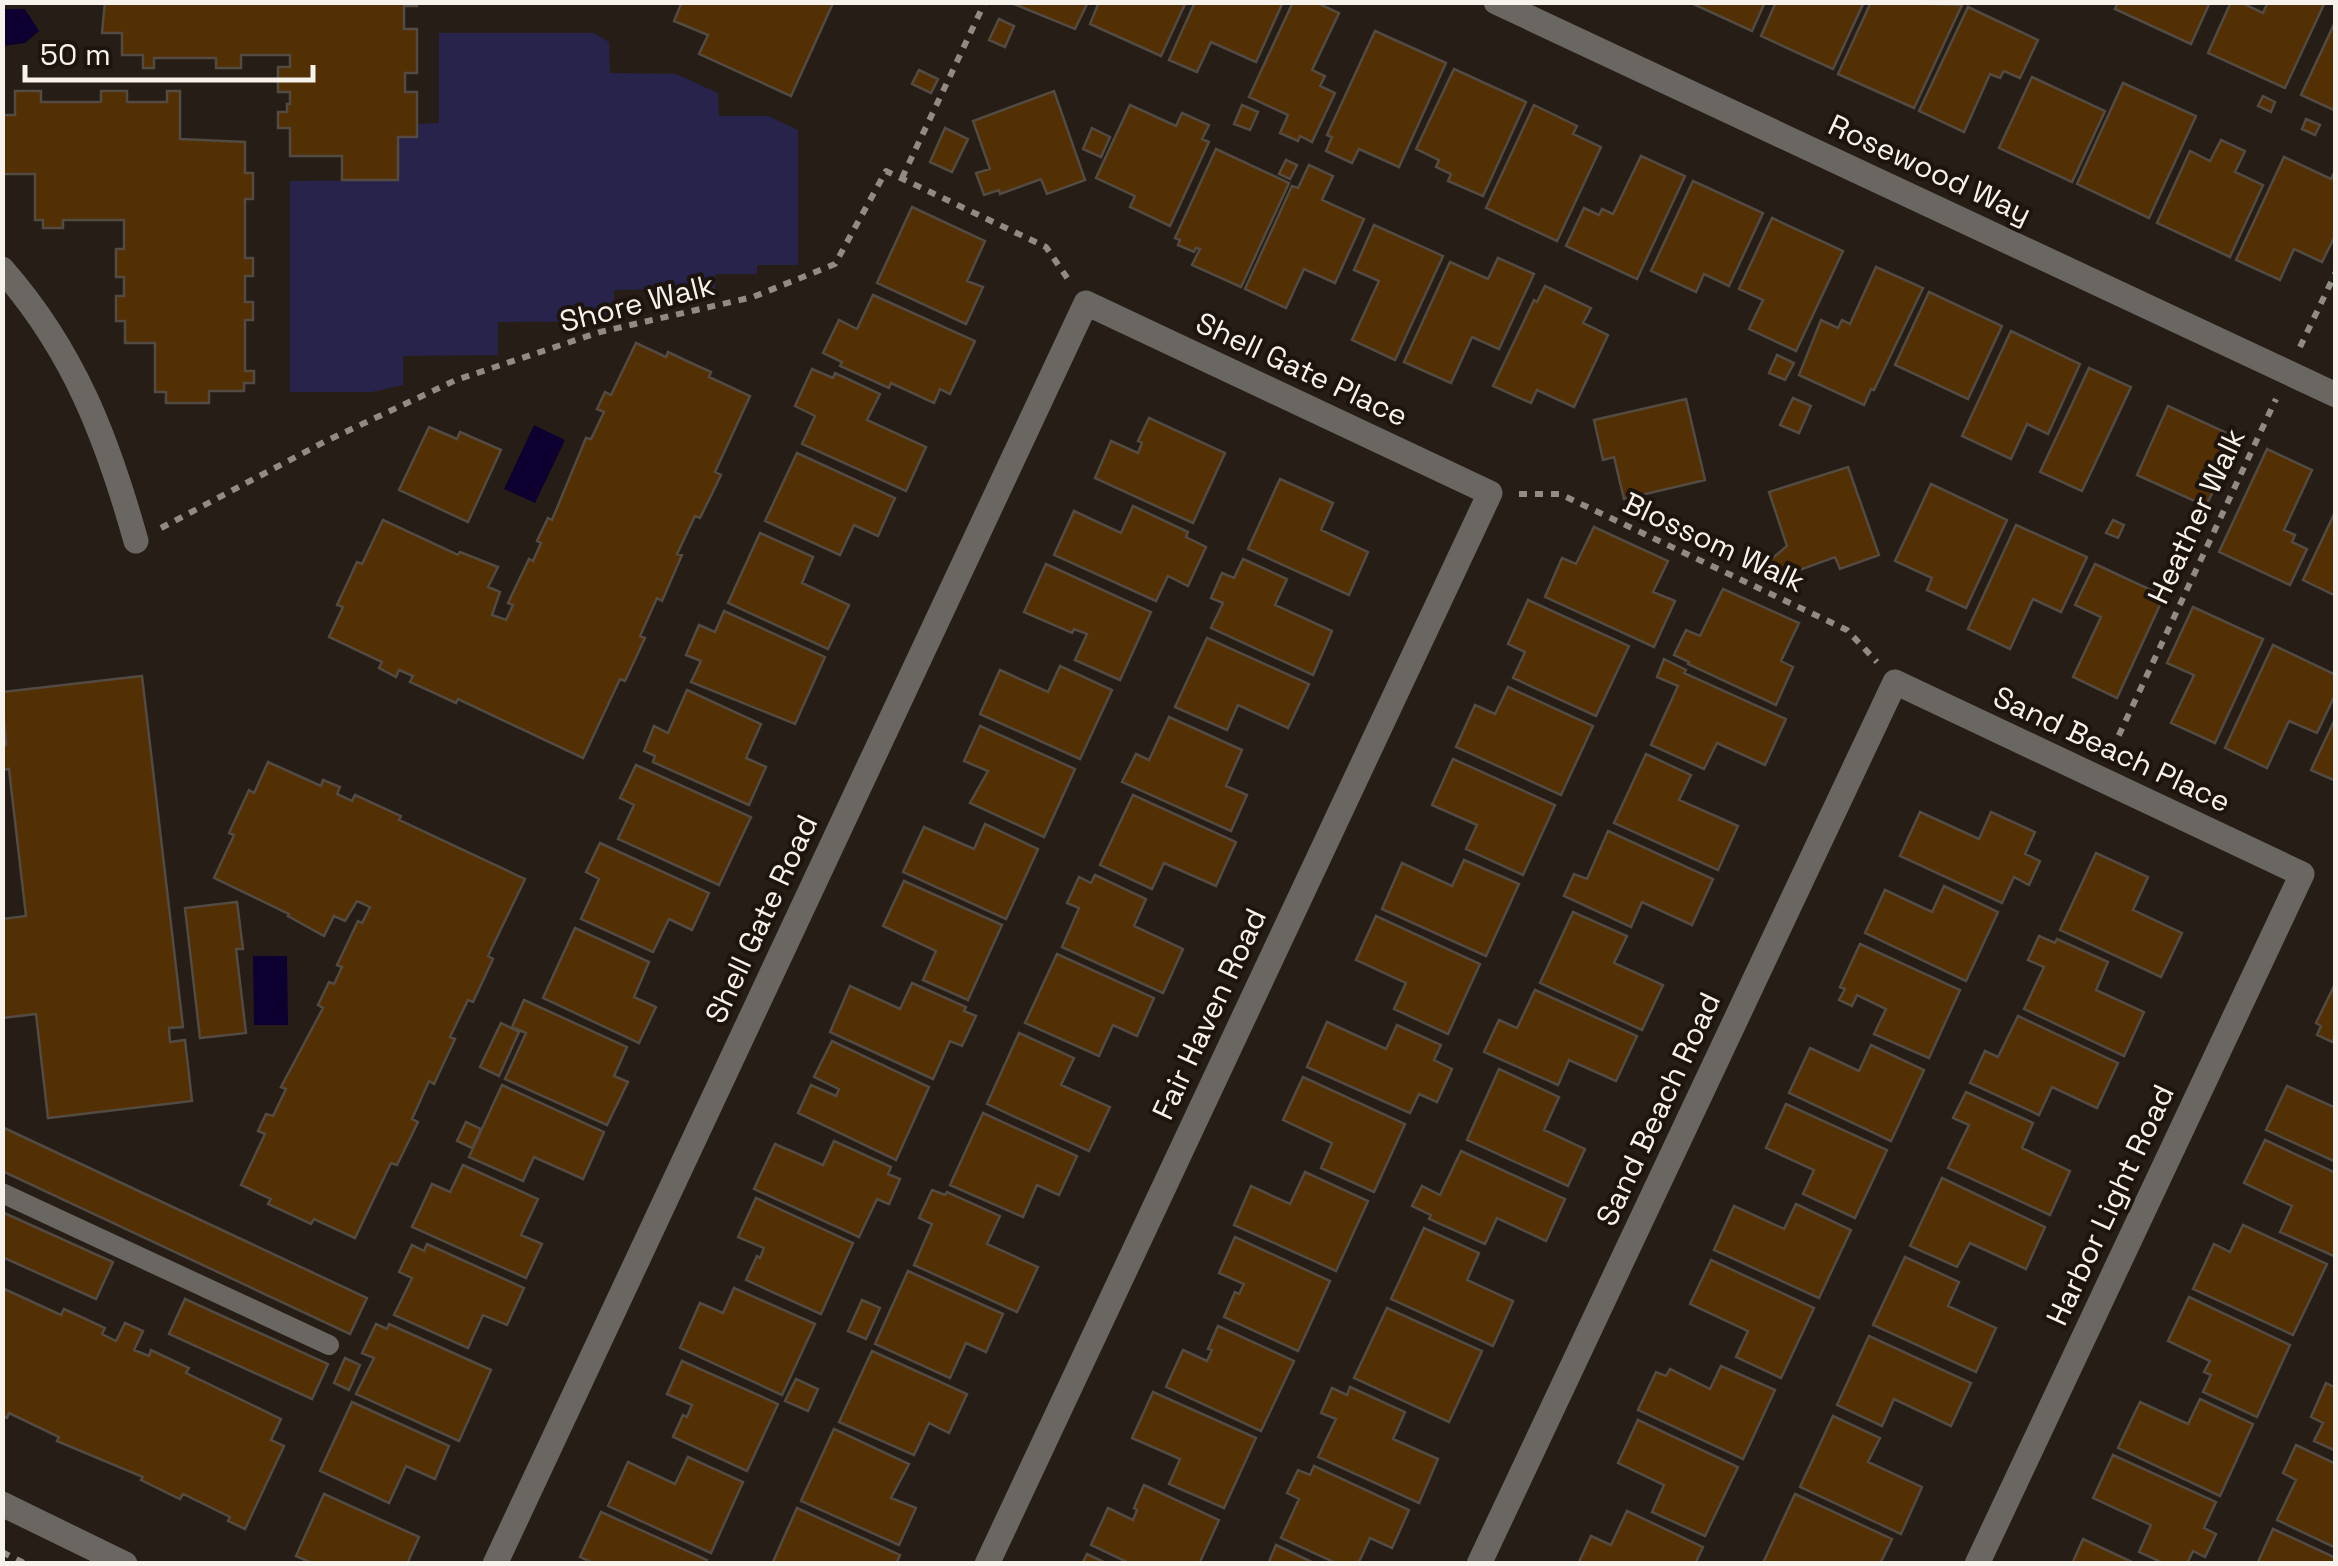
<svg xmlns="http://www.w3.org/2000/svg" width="2338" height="1566" font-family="'Space Grotesk',sans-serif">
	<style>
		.green { fill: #27234a }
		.water { fill: #0d0030 }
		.building { fill: #532f04; stroke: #534a41; stroke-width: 2.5 }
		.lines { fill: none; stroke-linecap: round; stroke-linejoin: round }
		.path { stroke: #928b84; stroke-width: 6; stroke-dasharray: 8 8; stroke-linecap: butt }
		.service { stroke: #6a6662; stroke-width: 20 }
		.minor { stroke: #6a6662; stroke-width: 25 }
		.tertiary { stroke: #6a6662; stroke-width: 25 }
		.labels { text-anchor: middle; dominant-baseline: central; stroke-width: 8; stroke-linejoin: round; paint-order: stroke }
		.street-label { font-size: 30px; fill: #f8f2ed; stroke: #1d150d }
	</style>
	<rect width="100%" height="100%" fill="#261e16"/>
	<path class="green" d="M 439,33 L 594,33 L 609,42 L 610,73 L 676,74 L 718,93 L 719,116 L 768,116 L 798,130 L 798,265 L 757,265 L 757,274 L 716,274 L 715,289 L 614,290 L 614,321 L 498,322 L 498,355 L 403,356 L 403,385 L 372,392 L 290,392 L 290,181 L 398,180 L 398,137 L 416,137 L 417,124 L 439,123 Z"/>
	<path class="water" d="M 3,9 L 25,9 L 39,31 L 25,43 L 3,46 Z
		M 534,425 L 565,440 L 535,503 L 504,489 Z
		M 253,956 L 287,956 L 288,1025 L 254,1025 Z"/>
	<path class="building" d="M 105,2 L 417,2 L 417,6 L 404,6 L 404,29 L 417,29 L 417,73 L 405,73 L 405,92 L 417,92 L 417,137 L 398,137 L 398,180 L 342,180 L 342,156 L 290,156 L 290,128 L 278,128 L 278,112 L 287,112 L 287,104 L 290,104 L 290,92 L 278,92 L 278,67 L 290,67 L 290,55 L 241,55 L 241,68 L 216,68 L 216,58 L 154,58 L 154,68 L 143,68 L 143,55 L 122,55 L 122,33 L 102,33 Z
		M 682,2 L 831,2 L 833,3 L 791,96 L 699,54 L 708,35 L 674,21 Z
		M 1009,2 L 1088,2 L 1075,29 Z
		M 1099,2 L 1186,2 L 1161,56 L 1090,24 Z
		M 1195,2 L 1283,2 L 1256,62 L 1211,42 L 1197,72 L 1169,60 Z
		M 1293,2 L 1315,2 L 1339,13 L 1312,70 L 1325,76 L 1320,86 L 1335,93 L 1312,142 L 1300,136 L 1298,141 L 1280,133 L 1288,115 L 1249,97 Z
		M 1689,2 L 1765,2 L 1752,31 Z
		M 1776,2 L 1864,2 L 1833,69 L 1761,36 Z
		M 1871,2 L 1962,5 L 1914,108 L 1838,74 Z
		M 2118,2 L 2210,2 L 2191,44 L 2115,9 Z
		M 2231,2 L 2240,2 L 2263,13 L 2268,2 L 2325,2 L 2285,88 L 2208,53 Z
		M 1968,7 L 2038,40 L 2020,78 L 2004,71 L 2000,78 L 1990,74 L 1964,132 L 1919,111 Z
		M 999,19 L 1014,26 L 1005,47 L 989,40 Z
		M 2336,20 L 2336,111 L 2301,95 Z
		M 1375,31 L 1446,63 L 1399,167 L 1359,149 L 1352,163 L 1326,151 L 1332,137 L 1327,135 Z
		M 1454,69 L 1526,102 L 1483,196 L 1448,181 L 1451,174 L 1436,167 L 1439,160 L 1416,149 Z
		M 919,70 L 938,79 L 931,93 L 912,84 Z
		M 2032,77 L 2105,111 L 2072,182 L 1999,148 Z
		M 2123,83 L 2196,116 L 2149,218 L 2077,184 Z
		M 15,91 L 41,91 L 41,102 L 101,102 L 101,91 L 127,91 L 127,102 L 167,102 L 167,91 L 180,91 L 180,139 L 245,142 L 245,173 L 253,173 L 253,199 L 245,199 L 245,258 L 253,258 L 253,276 L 245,276 L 245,302 L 253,302 L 253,320 L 245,320 L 245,371 L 254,371 L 254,383 L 244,383 L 244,391 L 209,391 L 209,403 L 166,403 L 166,392 L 155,392 L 155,343 L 125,343 L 125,321 L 116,321 L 116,296 L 124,296 L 124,277 L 116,277 L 116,249 L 124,249 L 124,220 L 63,220 L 63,228 L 43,228 L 43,220 L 35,220 L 35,174 L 2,174 L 2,115 L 15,115 Z
		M 1054,91 L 1085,180 L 1047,194 L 1041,179 L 1000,194 L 999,190 L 984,195 L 976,173 L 990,169 L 973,121 Z
		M 2263,96 L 2275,102 L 2271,112 L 2258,106 Z
		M 1130,105 L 1176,126 L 1182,113 L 1209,125 L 1202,139 L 1209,142 L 1170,226 L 1130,207 L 1135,196 L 1096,178 Z
		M 1242,105 L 1258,112 L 1250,130 L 1234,124 Z
		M 1534,105 L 1577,126 L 1573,134 L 1601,147 L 1557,241 L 1486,208 Z
		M 2306,119 L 2320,125 L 2315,135 L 2302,129 Z
		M 945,128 L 968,139 L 952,172 L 930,162 Z
		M 1092,128 L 1110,137 L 1101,157 L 1083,149 Z
		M 2221,140 L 2245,151 L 2235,172 L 2263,185 L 2230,257 L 2157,223 L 2190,151 L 2210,161 Z
		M 1216,149 L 1289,183 L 1241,287 L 1192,265 L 1200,249 L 1196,248 L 1194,252 L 1178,245 L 1180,240 L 1175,238 Z
		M 1641,156 L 1685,176 L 1637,279 L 1566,246 L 1584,208 L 1599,215 L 1602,209 L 1613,214 Z
		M 2284,157 L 2331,179 L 2336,169 L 2336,234 L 2322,262 L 2294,249 L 2280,280 L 2236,260 Z
		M 1286,160 L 1297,165 L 1290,179 L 1279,174 Z
		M 1309,165 L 1333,176 L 1322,200 L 1364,219 L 1335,283 L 1304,269 L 1286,308 L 1245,289 L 1292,186 L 1298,188 Z
		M 1693,181 L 1763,213 L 1729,286 L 1704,274 L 1696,292 L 1651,271 Z
		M 912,207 L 985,241 L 967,281 L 983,287 L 966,324 L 877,283 Z
		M 1772,218 L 1843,251 L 1796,351 L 1749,329 L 1763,300 L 1739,289 Z
		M 1374,225 L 1443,256 L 1395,360 L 1352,340 L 1379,281 L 1354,270 Z
		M 1498,258 L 1534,274 L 1499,349 L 1472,337 L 1451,383 L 1404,362 L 1450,262 L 1488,279 Z
		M 1876,267 L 1923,288 L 1874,390 L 1871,389 L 1864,405 L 1799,375 L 1821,320 L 1838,328 L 1842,320 L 1850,324 Z
		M 1545,286 L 1591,308 L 1583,323 L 1608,335 L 1574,407 L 1537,390 L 1531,403 L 1493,386 L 1534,300 L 1537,302 Z
		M 1929,292 L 2002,326 L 1968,399 L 1895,365 Z
		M 873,295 L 975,341 L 950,394 L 940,389 L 934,403 L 891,383 L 889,388 L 840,366 L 842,362 L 823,353 L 839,320 L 857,329 Z
		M 2011,331 L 2080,364 L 2048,434 L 2027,424 L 2011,459 L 1962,436 Z
		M 636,343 L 666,357 L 668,352 L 689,362 L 711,372 L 709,377 L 750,396 L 715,472 L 721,475 L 700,518 L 695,516 L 677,554 L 682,555 L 662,601 L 657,598 L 640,636 L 645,638 L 625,681 L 620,679 L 583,758 L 458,699 L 456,703 L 410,682 L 413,676 L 399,670 L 396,677 L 379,668 L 382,662 L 329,637 L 343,607 L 337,605 L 357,562 L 362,564 L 383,520 L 458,555 L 460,552 L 498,567 L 488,587 L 500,592 L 492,615 L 506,620 L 513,605 L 508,603 L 529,559 L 533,561 L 541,543 L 537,541 L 548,518 L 552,520 L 586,438 L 591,439 L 604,412 L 597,409 L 605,392 L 611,395 Z
		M 1777,355 L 1794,363 L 1785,380 L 1769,373 Z
		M 2089,368 L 2131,387 L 2082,491 L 2040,472 Z
		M 812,369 L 833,378 L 835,373 L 880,394 L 867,420 L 926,447 L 906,491 L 802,444 L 815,416 L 795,406 Z
		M 1793,398 L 1811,406 L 1799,433 L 1780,425 Z
		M 1686,399 L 1705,480 L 1624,499 L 1614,457 L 1603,460 L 1594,420 Z
		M 2168,406 L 2238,438 L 2206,506 L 2137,475 Z
		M 1149,418 L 1225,453 L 1193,523 L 1095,478 L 1111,441 L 1138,453 L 1142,443 L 1138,441 Z
		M 429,427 L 457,439 L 460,432 L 501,450 L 468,522 L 399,490 Z
		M 2267,449 L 2312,470 L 2284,530 L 2295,535 L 2292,542 L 2307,549 L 2290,585 L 2219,552 Z
		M 797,453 L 895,498 L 878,536 L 854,525 L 840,555 L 765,521 Z
		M 1848,467 L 1879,555 L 1840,569 L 1835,557 L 1797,571 L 1796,568 L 1781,579 L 1768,562 L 1787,546 L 1769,492 Z
		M 1280,479 L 1333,503 L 1321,530 L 1368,552 L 1349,595 L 1248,549 Z
		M 1931,484 L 2007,520 L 1966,608 L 1927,590 L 1932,578 L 1895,561 Z
		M 1133,506 L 1188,532 L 1186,537 L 1206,547 L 1188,586 L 1168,576 L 1156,601 L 1054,555 L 1074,511 L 1121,533 Z
		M 2336,510 L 2336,596 L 2303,580 Z
		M 2113,520 L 2124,525 L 2118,538 L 2106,533 Z
		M 2016,525 L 2087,557 L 2061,612 L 2033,599 L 2010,649 L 1968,629 Z
		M 1594,527 L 1668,561 L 1653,592 L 1675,601 L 1654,647 L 1545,597 L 1562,558 L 1576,564 Z
		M 760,533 L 813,557 L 802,583 L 849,605 L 828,649 L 728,603 Z
		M 1243,559 L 1287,579 L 1275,605 L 1332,631 L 1313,675 L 1211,628 L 1223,603 L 1211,598 L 1222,573 L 1234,578 Z
		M 1046,564 L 1151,612 L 1120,680 L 1075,660 L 1087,634 L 1074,629 L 1072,633 L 1024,612 Z
		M 2095,564 L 2164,596 L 2117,698 L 2073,677 L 2101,617 L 2075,605 Z
		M 1723,589 L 1799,623 L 1781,661 L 1793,667 L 1776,705 L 1688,664 L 1689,662 L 1674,655 L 1686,630 L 1700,636 Z
		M 1528,600 L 1629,646 L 1596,716 L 1513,678 L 1525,652 L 1508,644 Z
		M 2193,607 L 2263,639 L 2215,743 L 2171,723 L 2194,675 L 2167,663 Z
		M 724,611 L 825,657 L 795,724 L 691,682 L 701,661 L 686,655 L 699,625 L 715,632 Z
		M 1207,638 L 1309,684 L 1288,728 L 1238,705 L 1227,730 L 1175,707 Z
		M 2273,645 L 2336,675 L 2336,693 L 2317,733 L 2289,721 L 2267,768 L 2225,748 Z
		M 1664,659 L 1686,670 L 1684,673 L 1786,719 L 1765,765 L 1717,743 L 1704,769 L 1651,745 L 1678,686 L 1657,677 Z
		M 1060,666 L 1112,690 L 1080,759 L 980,714 L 1000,670 L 1048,692 Z
		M 142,676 L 183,1027 L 169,1028 L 170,1042 L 185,1040 L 192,1101 L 48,1118 L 36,1014 L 2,1018 L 2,919 L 26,916 L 9,769 L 3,770 L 2,765 L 2,746 L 6,745 L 2,692 Z
		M 1508,687 L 1593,726 L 1561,795 L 1456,747 L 1475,705 L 1495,714 Z
		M 687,690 L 761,724 L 746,758 L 766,767 L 749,805 L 653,762 L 655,756 L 644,751 L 654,726 L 668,733 Z
		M 1169,717 L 1242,750 L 1226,786 L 1247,795 L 1231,831 L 1122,782 L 1136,754 L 1149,760 Z
		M 2336,717 L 2336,781 L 2311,770 Z
		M 980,726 L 1075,769 L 1044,837 L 970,803 L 988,771 L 964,761 Z
		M 1646,754 L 1691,775 L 1679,800 L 1738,826 L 1718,870 L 1614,823 Z
		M 1453,759 L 1555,805 L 1523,875 L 1466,849 L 1477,825 L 1432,805 Z
		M 268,762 L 321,786 L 323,780 L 340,787 L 337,794 L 352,801 L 355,795 L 401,816 L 399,820 L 525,879 L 488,956 L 493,959 L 473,1002 L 468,1000 L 450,1037 L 455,1039 L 434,1084 L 429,1081 L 412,1119 L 418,1122 L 397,1165 L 391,1163 L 355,1238 L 314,1219 L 311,1224 L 268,1204 L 271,1199 L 241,1185 L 265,1134 L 258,1131 L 266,1114 L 273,1116 L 286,1089 L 281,1087 L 323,1008 L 318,1005 L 329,982 L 334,984 L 342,967 L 337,965 L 358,921 L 362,923 L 370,907 L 357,901 L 345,921 L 334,916 L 324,936 L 288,916 L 289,914 L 214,878 L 234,835 L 229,833 L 249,790 L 254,793 Z
		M 636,765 L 751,817 L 719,885 L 618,839 L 634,805 L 620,798 Z
		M 1133,795 L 1236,842 L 1216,886 L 1164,863 L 1152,889 L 1100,865 Z
		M 1920,812 L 1979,839 L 1991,812 L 2035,832 L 2025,854 L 2040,861 L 2029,885 L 2014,877 L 2002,903 L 1900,856 Z
		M 985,824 L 1038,849 L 1006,919 L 903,872 L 924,827 L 974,849 Z
		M 1608,831 L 1713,879 L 1692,925 L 1642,902 L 1631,927 L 1564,896 L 1574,874 L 1587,879 Z
		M 600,843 L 709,893 L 692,930 L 669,919 L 653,952 L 581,919 L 599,879 L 586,872 Z
		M 2096,853 L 2148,877 L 2133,910 L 2182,933 L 2161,977 L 2060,930 Z
		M 1464,860 L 1519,884 L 1486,956 L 1382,909 L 1402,863 L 1452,886 Z
		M 1095,875 L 1146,899 L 1134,926 L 1183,949 L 1163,993 L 1062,947 L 1079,908 L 1067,903 L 1079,877 L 1091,883 Z
		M 904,881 L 1002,925 L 968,1000 L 923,980 L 936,951 L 883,926 Z
		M 1944,886 L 1998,912 L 1966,981 L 1865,933 L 1885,890 L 1932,912 Z
		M 237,902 L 243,949 L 236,949 L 246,1033 L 200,1038 L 185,908 Z
		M 1573,912 L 1627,936 L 1614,963 L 1663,985 L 1642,1030 L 1540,983 Z
		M 1376,916 L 1480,964 L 1448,1034 L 1394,1009 L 1406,983 L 1356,960 Z
		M 575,928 L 649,962 L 634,997 L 656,1007 L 639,1043 L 543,998 Z
		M 2039,936 L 2055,943 L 2057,939 L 2108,962 L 2096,990 L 2144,1012 L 2124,1056 L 2024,1009 L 2044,967 L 2028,960 Z
		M 1860,944 L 1960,990 L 1929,1058 L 1874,1034 L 1886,1009 L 1857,995 L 1852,1006 L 1839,1000 L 1845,989 L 1840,987 Z
		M 1057,954 L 1154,998 L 1137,1036 L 1113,1025 L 1099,1056 L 1025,1023 Z
		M 2336,982 L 2336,1036 L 2332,1042 L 2317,1035 L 2321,1026 L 2316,1023 Z
		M 912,983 L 966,1007 L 964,1011 L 976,1016 L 962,1046 L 950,1041 L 933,1079 L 830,1032 L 850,986 L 900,1009 Z
		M 1535,990 L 1637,1036 L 1616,1081 L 1569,1060 L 1558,1085 L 1484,1052 L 1499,1020 L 1517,1028 Z
		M 524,1000 L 627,1047 L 614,1076 L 628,1082 L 607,1125 L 505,1079 L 526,1033 L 512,1027 Z
		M 2018,1016 L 2118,1063 L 2097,1108 L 2052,1087 L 2039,1115 L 1970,1083 L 1985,1051 L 1998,1057 Z
		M 1327,1022 L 1386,1049 L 1397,1025 L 1441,1045 L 1434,1060 L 1452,1069 L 1437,1102 L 1419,1094 L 1410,1113 L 1307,1067 Z
		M 501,1023 L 519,1032 L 499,1076 L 480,1067 Z
		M 1019,1033 L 1074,1058 L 1061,1085 L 1110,1107 L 1089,1151 L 987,1104 Z
		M 832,1041 L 929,1087 L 896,1160 L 798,1113 L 811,1085 L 836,1096 L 839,1089 L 814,1077 Z
		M 1871,1045 L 1924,1070 L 1891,1141 L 1789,1093 L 1810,1048 L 1859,1071 Z
		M 1499,1069 L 1559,1097 L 1544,1130 L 1585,1149 L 1568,1186 L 1467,1140 Z
		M 1303,1077 L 1405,1124 L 1374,1192 L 1321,1168 L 1332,1143 L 1283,1120 Z
		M 502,1085 L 604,1132 L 583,1179 L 534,1157 L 523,1181 L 469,1157 Z
		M 2287,1086 L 2336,1108 L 2336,1162 L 2266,1130 Z
		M 1966,1092 L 2033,1123 L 2022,1148 L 2070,1171 L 2050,1215 L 1948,1168 L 1969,1125 L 1953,1118 Z
		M 1786,1104 L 1887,1150 L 1855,1218 L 1803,1194 L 1814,1170 L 1766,1148 Z
		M 983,1113 L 1077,1156 L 1059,1195 L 1037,1185 L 1023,1217 L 950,1185 Z
		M 466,1122 L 481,1129 L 472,1148 L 457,1141 Z
		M 2,1127 L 367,1298 L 350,1334 L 2,1171 Z
		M 2265,1140 L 2336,1173 L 2336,1257 L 2280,1232 L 2292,1206 L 2244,1183 Z
		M 834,1141 L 891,1167 L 888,1174 L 900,1179 L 889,1204 L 877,1199 L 859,1237 L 754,1189 L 775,1144 L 823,1165 Z
		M 1461,1151 L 1565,1199 L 1546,1241 L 1497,1218 L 1485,1244 L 1429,1219 L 1431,1215 L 1412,1206 L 1422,1186 L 1440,1195 Z
		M 463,1165 L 538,1199 L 521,1235 L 542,1244 L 526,1278 L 412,1227 L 432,1184 L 450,1192 Z
		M 1305,1172 L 1368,1201 L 1336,1271 L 1234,1225 L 1251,1186 L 1290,1204 Z
		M 1942,1178 L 2045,1227 L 2026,1269 L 1970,1243 L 1957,1267 L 1910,1246 Z
		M 932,1190 L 945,1195 L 947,1192 L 1000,1216 L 987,1244 L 1038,1267 L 1017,1312 L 914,1265 L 932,1224 L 919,1218 Z
		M 756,1198 L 853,1243 L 821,1314 L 746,1280 L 757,1256 L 760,1258 L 764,1248 L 738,1237 Z
		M 1796,1204 L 1851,1230 L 1819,1298 L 1714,1250 L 1734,1206 L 1784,1229 Z
		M 2,1212 L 113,1262 L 96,1299 L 2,1257 Z
		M 2243,1225 L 2327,1264 L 2293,1335 L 2193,1289 L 2214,1244 L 2230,1252 Z
		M 1424,1228 L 1479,1253 L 1467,1280 L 1513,1301 L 1493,1346 L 1391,1299 Z
		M 1235,1237 L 1330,1281 L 1298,1351 L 1224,1317 L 1235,1292 L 1239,1294 L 1244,1284 L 1219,1273 Z
		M 427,1244 L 524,1288 L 507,1325 L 483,1315 L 468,1348 L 394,1315 L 412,1278 L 399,1272 L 412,1245 L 424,1251 Z
		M 1905,1257 L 1959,1282 L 1948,1306 L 1996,1328 L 1976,1372 L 1873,1325 Z
		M 1711,1260 L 1814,1308 L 1781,1378 L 1736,1357 L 1748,1331 L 1690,1304 Z
		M 908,1271 L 1003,1314 L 986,1352 L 966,1343 L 950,1378 L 875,1344 Z
		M 2,1288 L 61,1315 L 64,1309 L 105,1328 L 102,1334 L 116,1341 L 125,1323 L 143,1331 L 134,1350 L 149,1356 L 151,1350 L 189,1368 L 186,1373 L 281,1419 L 271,1440 L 284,1446 L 245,1529 L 228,1521 L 230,1517 L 183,1494 L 180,1499 L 141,1480 L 143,1477 L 57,1441 L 59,1437 L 9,1413 L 7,1418 L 2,1416 Z
		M 734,1288 L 815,1324 L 782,1395 L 680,1348 L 700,1303 L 723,1313 Z
		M 2189,1297 L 2290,1345 L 2257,1417 L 2203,1392 L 2211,1375 L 2204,1372 L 2210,1361 L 2168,1341 Z
		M 185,1299 L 328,1364 L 312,1399 L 169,1334 Z
		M 862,1300 L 880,1308 L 866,1339 L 848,1331 Z
		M 1387,1308 L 1482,1351 L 1449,1422 L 1354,1378 Z
		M 376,1324 L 387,1329 L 389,1324 L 491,1370 L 459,1441 L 356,1394 L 374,1358 L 362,1353 Z
		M 1218,1326 L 1294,1361 L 1261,1431 L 1166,1387 L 1183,1350 L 1207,1361 L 1212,1350 L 1208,1349 Z
		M 1869,1336 L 1971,1383 L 1951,1426 L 1894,1399 L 1882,1426 L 1837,1405 Z
		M 872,1351 L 967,1394 L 949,1433 L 929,1423 L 914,1455 L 839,1422 Z
		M 345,1358 L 360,1365 L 349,1390 L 334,1383 Z
		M 682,1361 L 778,1404 L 747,1471 L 673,1437 L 683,1415 L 687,1417 L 692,1405 L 667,1394 Z
		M 1721,1366 L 1775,1390 L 1743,1459 L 1638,1410 L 1656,1372 L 1666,1376 L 1670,1369 L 1710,1389 Z
		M 796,1379 L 818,1389 L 808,1411 L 785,1401 Z
		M 2326,1383 L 2336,1388 L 2336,1451 L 2314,1441 L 2323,1423 L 2311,1417 Z
		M 1350,1387 L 1405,1412 L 1393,1439 L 1438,1459 L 1419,1503 L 1318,1457 L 1336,1419 L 1321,1413 L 1332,1388 L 1347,1395 Z
		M 1153,1392 L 1256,1438 L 1224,1508 L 1169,1484 L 1180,1459 L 1132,1438 Z
		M 2200,1399 L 2253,1424 L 2220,1496 L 2118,1448 L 2140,1402 L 2188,1424 Z
		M 352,1402 L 449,1446 L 435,1479 L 406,1466 L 389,1503 L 320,1471 Z
		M 1833,1416 L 1880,1438 L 1868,1462 L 1922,1487 L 1901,1534 L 1800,1487 Z
		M 1638,1420 L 1738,1467 L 1705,1536 L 1652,1512 L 1664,1485 L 1618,1463 Z
		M 834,1429 L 909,1464 L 891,1498 L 916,1508 L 899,1545 L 801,1501 Z
		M 2296,1445 L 2336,1464 L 2336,1548 L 2277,1520 L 2296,1480 L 2283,1473 Z
		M 2113,1455 L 2216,1502 L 2204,1528 L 2216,1534 L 2205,1557 L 2193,1551 L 2187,1564 L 2165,1564 L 2139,1552 L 2151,1525 L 2093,1498 Z
		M 688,1457 L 743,1482 L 711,1553 L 608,1506 L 628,1462 L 675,1484 Z
		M 1314,1466 L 1409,1510 L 1392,1548 L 1370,1538 L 1358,1564 L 1338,1564 L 1281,1538 L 1299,1499 L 1287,1493 L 1298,1470 L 1310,1475 Z
		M 1144,1485 L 1219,1520 L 1199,1564 L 1131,1564 L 1091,1545 L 1108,1508 L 1133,1520 L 1137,1510 L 1134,1508 Z
		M 324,1494 L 419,1537 L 407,1564 L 314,1564 L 296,1556 Z
		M 1795,1494 L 1892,1539 L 1880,1564 L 1763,1563 Z
		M 797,1508 L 900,1555 L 896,1564 L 772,1564 Z
		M 1627,1511 L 1703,1547 L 1695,1564 L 1578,1564 L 1591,1536 L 1611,1545 Z
		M 601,1512 L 707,1560 L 705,1564 L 595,1564 L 580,1557 Z
		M 2273,1529 L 2336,1558 L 2336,1564 L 2257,1564 Z
		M 2083,1539 L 2136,1564 L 2072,1564 Z
		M 1276,1545 L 1316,1564 L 1268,1564 Z
		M 1087,1554 L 1108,1564 L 1082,1564 Z"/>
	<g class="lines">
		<path class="path" d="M 902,178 L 985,2
			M 2300,347 L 2336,272
			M 1519,494 L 1560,494 L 1847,630 L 1877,662
			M 161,528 L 324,442 L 456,380 L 600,332 L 753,297 L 835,264 L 886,171 L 1046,247 L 1070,282
			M 2112,750 L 2276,399
			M 2,1552 L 26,1564"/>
		<path class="service" d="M 2,1193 L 329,1345"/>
		<path class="minor" d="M 1496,2 L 2336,395
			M 2,269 C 74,351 107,438 136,541
			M 495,1564 L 1086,303 L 1490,493 L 987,1564
			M 1479,1564 L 1895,682 L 2302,874 L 1977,1564"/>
		<path class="tertiary" d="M 2,1504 L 125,1564"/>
	</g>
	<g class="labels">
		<g class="street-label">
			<text transform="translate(1930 169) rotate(25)">Rosewood Way</text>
			<text transform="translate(637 303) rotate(-14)">Shore Walk</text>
			<text transform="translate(1302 369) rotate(25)">Shell Gate Place</text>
			<text transform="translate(2196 516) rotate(-65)">Heather Walk</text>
			<text transform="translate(1714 542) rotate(25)">Blossom Walk</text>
			<text transform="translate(2112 749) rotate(25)">Sand Beach Place</text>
			<text transform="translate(761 919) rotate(-65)">Shell Gate Road</text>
			<text transform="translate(1209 1014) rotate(-65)">Fair Haven Road</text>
			<text transform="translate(1658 1109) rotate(-65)">Sand Beach Road</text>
			<text transform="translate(2110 1205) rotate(-65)">Harbor Light Road</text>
		</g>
	</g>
	<rect width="2338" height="1566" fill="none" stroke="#f8f2ed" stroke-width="10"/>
	<path d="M25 65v15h288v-15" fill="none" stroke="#f8f2ed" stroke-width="5"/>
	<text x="40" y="65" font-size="30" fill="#f8f2ed" stroke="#1d150d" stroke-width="8" paint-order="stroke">50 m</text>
</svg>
